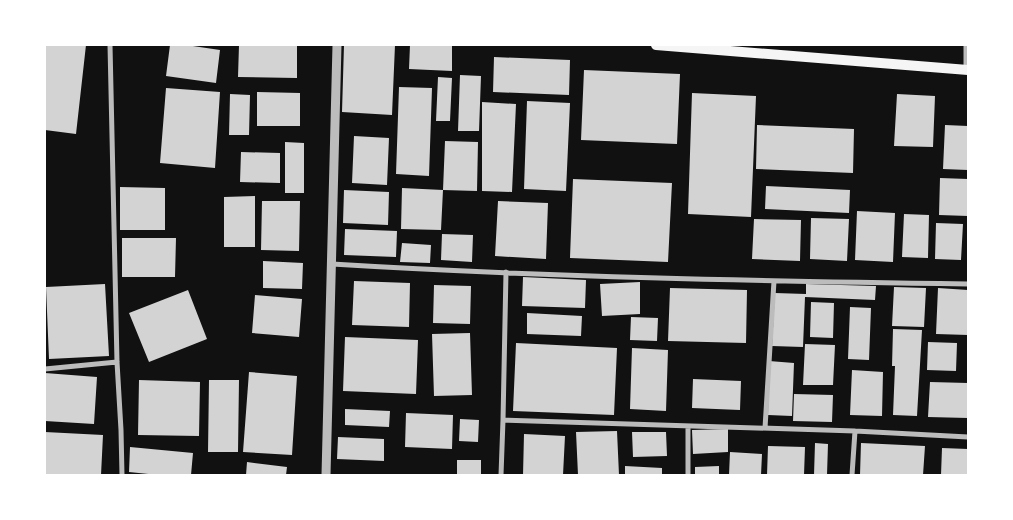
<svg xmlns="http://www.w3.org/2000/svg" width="1013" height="520" font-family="Rubik,sans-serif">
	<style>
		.building { fill: #d3d3d3 }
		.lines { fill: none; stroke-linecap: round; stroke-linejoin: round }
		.minor { stroke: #bcbcbc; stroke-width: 5 }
		.tertiary { stroke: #bcbcbc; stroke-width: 9 }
		.secondary { stroke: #f5f5f5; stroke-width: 10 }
	</style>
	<rect width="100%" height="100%" fill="#111"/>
	<path class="building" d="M 45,45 L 86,45 L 76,134 L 45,130 Z
		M 170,45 L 186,45 L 220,50 L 216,83 L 166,76 Z
		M 239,45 L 297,45 L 297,78 L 238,77 Z
		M 344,45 L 395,45 L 392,115 L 342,112 Z
		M 410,45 L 452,45 L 452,71 L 409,69 Z
		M 494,57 L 570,60 L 569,95 L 493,92 Z
		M 584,70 L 680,74 L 677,144 L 581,140 Z
		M 460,75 L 481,76 L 479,131 L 458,131 Z
		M 438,77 L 452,78 L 450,121 L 436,121 Z
		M 399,87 L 432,88 L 429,176 L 396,174 Z
		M 166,88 L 220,92 L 215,168 L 160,163 Z
		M 257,92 L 300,93 L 300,126 L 257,126 Z
		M 692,93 L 756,96 L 751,217 L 688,214 Z
		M 230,94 L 250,95 L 249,135 L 229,135 Z
		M 897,94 L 935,96 L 933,147 L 894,146 Z
		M 527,101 L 570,103 L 566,191 L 524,189 Z
		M 482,102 L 516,104 L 512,192 L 482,191 Z
		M 757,125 L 854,129 L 853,173 L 756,169 Z
		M 945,125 L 968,126 L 968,170 L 943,169 Z
		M 354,136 L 389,138 L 387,185 L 352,183 Z
		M 445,141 L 478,142 L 477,191 L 443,190 Z
		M 285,142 L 304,143 L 304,193 L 285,193 Z
		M 241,152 L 280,153 L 280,183 L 240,182 Z
		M 940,178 L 968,179 L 968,216 L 939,215 Z
		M 573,179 L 672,183 L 668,262 L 570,258 Z
		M 766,186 L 850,190 L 849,213 L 765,209 Z
		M 120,187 L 165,188 L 165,230 L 120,230 Z
		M 402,188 L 443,190 L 441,230 L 401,229 Z
		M 344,190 L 389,192 L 388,225 L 343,223 Z
		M 255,196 L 255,247 L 224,247 L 224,197 Z
		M 262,201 L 300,201 L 299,251 L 261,250 Z
		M 498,201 L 548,203 L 546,259 L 495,256 Z
		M 857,211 L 895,213 L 893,262 L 855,260 Z
		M 904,214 L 929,215 L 928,258 L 902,257 Z
		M 811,218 L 849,219 L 847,261 L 810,259 Z
		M 754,219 L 801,220 L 800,261 L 752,259 Z
		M 936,223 L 963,224 L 961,260 L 935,259 Z
		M 345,229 L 397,231 L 396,257 L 344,255 Z
		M 442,234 L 473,235 L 472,262 L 441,260 Z
		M 122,238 L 176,238 L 175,277 L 122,277 Z
		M 402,243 L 431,245 L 430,263 L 400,262 Z
		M 263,261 L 303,263 L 302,289 L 263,288 Z
		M 523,277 L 586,280 L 585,308 L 522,306 Z
		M 354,281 L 410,283 L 409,327 L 352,325 Z
		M 640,282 L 640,314 L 602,316 L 600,284 Z
		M 105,284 L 109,356 L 49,359 L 46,287 Z
		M 806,284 L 876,286 L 875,300 L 805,297 L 803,347 L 772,346 L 775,293 L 806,294 Z
		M 434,285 L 471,286 L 470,324 L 433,323 Z
		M 894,287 L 926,288 L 924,327 L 892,326 Z
		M 670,288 L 747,290 L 746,343 L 668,341 Z
		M 938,288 L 968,290 L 968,335 L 936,334 Z
		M 188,290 L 207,339 L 149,362 L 129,313 Z
		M 255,295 L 302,299 L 299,337 L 252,333 Z
		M 811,302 L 834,303 L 833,338 L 810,337 Z
		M 850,307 L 871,308 L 869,360 L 848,359 Z
		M 527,313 L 582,316 L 581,336 L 527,334 Z
		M 631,317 L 658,318 L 657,341 L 630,340 Z
		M 893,329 L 922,330 L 917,416 L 893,415 L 895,366 L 892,366 Z
		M 470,333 L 472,395 L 434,396 L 432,334 Z
		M 345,337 L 418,340 L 416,394 L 343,391 Z
		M 928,342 L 957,343 L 956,371 L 927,370 Z
		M 516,343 L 617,348 L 614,415 L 513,411 Z
		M 805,344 L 835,345 L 833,385 L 803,385 Z
		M 632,348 L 668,350 L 666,411 L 630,409 Z
		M 769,361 L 794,363 L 792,416 L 768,415 Z
		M 852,370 L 883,372 L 882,416 L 850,415 Z
		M 249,372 L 297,376 L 292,455 L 243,452 Z
		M 45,373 L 97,377 L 94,424 L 45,421 Z
		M 693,379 L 741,381 L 740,410 L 692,408 Z
		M 139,380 L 200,382 L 199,436 L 138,435 Z
		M 209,380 L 239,380 L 238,452 L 208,452 Z
		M 930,382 L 968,383 L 968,418 L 928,417 Z
		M 794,394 L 833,395 L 832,422 L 793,421 Z
		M 345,409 L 390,411 L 389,427 L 345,425 Z
		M 406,413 L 453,415 L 452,449 L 405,447 Z
		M 460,419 L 479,420 L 478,442 L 459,441 Z
		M 728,429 L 728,452 L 693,454 L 692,430 Z
		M 617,431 L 619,475 L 578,475 L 576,432 Z
		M 45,432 L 103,435 L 101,475 L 45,475 Z
		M 632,432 L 666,432 L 667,456 L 633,457 Z
		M 524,434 L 565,436 L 563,475 L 523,475 Z
		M 338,437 L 384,439 L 384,461 L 337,459 Z
		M 815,443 L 828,444 L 827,475 L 814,475 Z
		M 861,443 L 925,446 L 923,475 L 860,475 Z
		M 768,446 L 805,447 L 804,475 L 767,475 Z
		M 130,447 L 193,453 L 191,475 L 158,475 L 129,472 Z
		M 942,448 L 968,449 L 968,475 L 941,475 Z
		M 730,452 L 762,454 L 761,475 L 729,475 Z
		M 457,460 L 481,460 L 481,475 L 457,475 Z
		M 247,462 L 287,467 L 286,475 L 246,475 Z
		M 625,466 L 662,468 L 662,475 L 625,475 Z
		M 719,466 L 719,475 L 695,475 L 695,467 Z"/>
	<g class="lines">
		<path class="minor" d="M 110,45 L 117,362 L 121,430 L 122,475
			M 966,45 L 966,69
			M 332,264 C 544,277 756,281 968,284
			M 45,369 L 117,362
			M 503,420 L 855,431 L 968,437
			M 765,428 L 774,281
			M 501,475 L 503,420 L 506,272
			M 688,475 L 688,426
			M 852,475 L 855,431"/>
		<path class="tertiary" d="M 326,475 L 337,45"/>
		<path class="secondary" d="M 656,45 L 968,70"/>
	</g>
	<rect width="1013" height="520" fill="none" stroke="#ffffff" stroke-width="92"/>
</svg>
